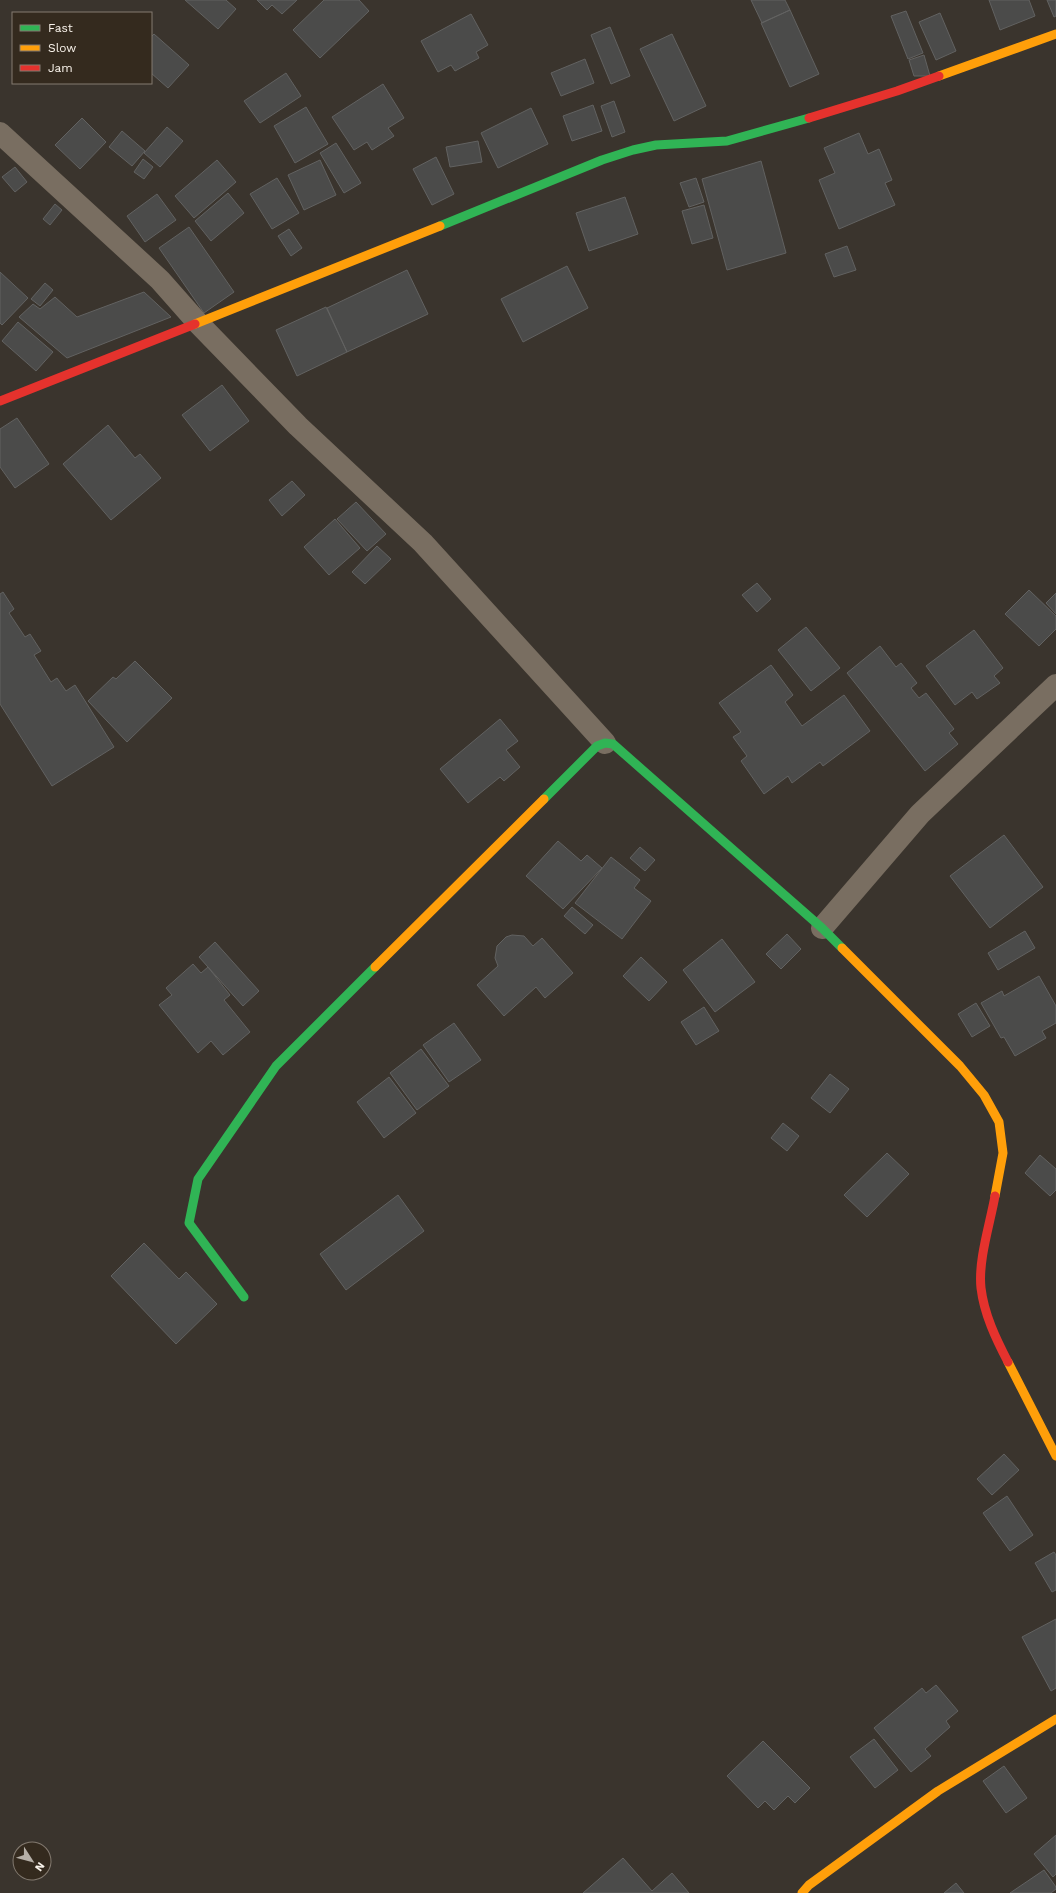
<svg xmlns="http://www.w3.org/2000/svg" width="1056" height="1893" font-family="'Work Sans',sans-serif">
	<style>
		.building { fill: #4b4b4a; stroke: #626261 }
		.lines { fill: none; stroke-linecap: round; stroke-linejoin: round }
		.street { stroke: #796e61; stroke-width: 22 }
		.fast { stroke: #30b455; stroke-width: 9 }
		.slow { stroke: #ff9f0a; stroke-width: 9 }
		.jam { stroke: #e5322d; stroke-width: 9 }
	</style>
	<rect width="100%" height="100%" fill="#3a342d"/>
	<path class="building" d="M 185,0 L 226,0 L 236,9 L 218,29 Z
		M 257,0 L 297,0 L 282,14 L 272,5 L 267,10 Z
		M 324,0 L 359,0 L 369,11 L 320,58 L 293,30 Z
		M 751,0 L 785,0 L 790,10 L 762,23 Z
		M 989,0 L 1029,0 L 1035,16 L 1000,30 Z
		M 1047,0 L 1056,0 L 1056,16 L 1054,17 Z
		M 790,10 L 819,74 L 790,87 L 761,23 Z
		M 906,11 L 923,53 L 908,59 L 891,16 Z
		M 940,13 L 956,51 L 936,60 L 919,22 Z
		M 471,14 L 488,45 L 476,52 L 479,58 L 455,71 L 451,65 L 438,72 L 421,41 Z
		M 610,27 L 630,76 L 611,84 L 591,35 Z
		M 154,34 L 189,65 L 168,88 L 151,73 L 151,37 Z
		M 672,34 L 706,106 L 674,121 L 640,49 Z
		M 924,55 L 930,76 L 914,76 L 909,60 Z
		M 585,59 L 594,83 L 561,96 L 551,73 Z
		M 286,73 L 301,96 L 260,123 L 244,101 Z
		M 383,84 L 404,118 L 388,128 L 394,136 L 372,150 L 367,142 L 354,150 L 332,117 Z
		M 614,101 L 625,132 L 612,137 L 601,106 Z
		M 593,105 L 602,131 L 572,141 L 563,116 Z
		M 306,107 L 328,144 L 295,163 L 274,126 Z
		M 531,108 L 548,144 L 498,168 L 481,133 Z
		M 82,118 L 106,142 L 80,169 L 55,145 Z
		M 167,127 L 183,141 L 160,167 L 144,153 Z
		M 122,131 L 145,151 L 132,166 L 109,147 Z
		M 859,133 L 868,154 L 879,149 L 892,180 L 885,183 L 895,205 L 839,229 L 819,180 L 835,173 L 824,148 Z
		M 478,141 L 482,162 L 450,167 L 446,147 Z
		M 336,143 L 361,183 L 344,193 L 320,153 Z
		M 436,157 L 454,194 L 432,205 L 413,169 Z
		M 143,159 L 153,167 L 144,179 L 134,172 Z
		M 217,160 L 236,182 L 194,218 L 175,196 Z
		M 320,160 L 336,195 L 304,210 L 288,175 Z
		M 761,161 L 786,253 L 727,270 L 702,179 Z
		M 15,167 L 27,182 L 15,192 L 2,177 Z
		M 277,178 L 299,213 L 272,229 L 250,194 Z
		M 696,178 L 704,202 L 689,207 L 680,183 Z
		M 228,193 L 244,213 L 211,241 L 195,221 Z
		M 157,194 L 176,220 L 145,242 L 127,216 Z
		M 625,197 L 638,234 L 589,251 L 576,213 Z
		M 55,204 L 62,210 L 50,225 L 43,219 Z
		M 704,205 L 713,238 L 692,244 L 682,211 Z
		M 189,227 L 234,292 L 204,313 L 159,248 Z
		M 289,229 L 302,248 L 291,256 L 278,236 Z
		M 847,246 L 856,270 L 834,277 L 825,254 Z
		M 567,266 L 588,308 L 523,342 L 501,299 Z
		M 407,270 L 428,314 L 347,352 L 327,308 Z
		M 0,272 L 28,298 L 2,325 L 0,323 Z
		M 45,283 L 53,290 L 40,306 L 31,299 Z
		M 144,292 L 171,317 L 67,358 L 19,317 L 33,304 L 40,309 L 55,297 L 77,317 Z
		M 326,307 L 347,352 L 297,376 L 276,330 Z
		M 18,322 L 53,352 L 36,371 L 2,341 Z
		M 222,385 L 249,421 L 210,451 L 182,415 Z
		M 17,418 L 49,464 L 15,488 L 0,467 L 0,429 Z
		M 108,425 L 135,458 L 140,454 L 161,478 L 111,520 L 63,464 Z
		M 292,481 L 305,495 L 282,516 L 269,500 Z
		M 356,502 L 386,534 L 367,551 L 337,519 Z
		M 335,519 L 360,548 L 329,575 L 304,547 Z
		M 377,546 L 391,559 L 365,584 L 352,572 Z
		M 757,583 L 771,599 L 757,612 L 742,595 Z
		M 1029,590 L 1056,616 L 1056,629 L 1039,646 L 1005,614 Z
		M 3,592 L 14,609 L 9,613 L 25,637 L 30,634 L 41,651 L 34,655 L 51,682 L 57,678 L 66,691 L 75,685 L 114,747 L 52,786 L 0,704 L 0,594 Z
		M 1056,593 L 1056,614 L 1046,603 Z
		M 806,627 L 840,668 L 811,691 L 778,650 Z
		M 974,630 L 1003,668 L 994,676 L 1000,683 L 977,699 L 972,692 L 955,705 L 926,666 Z
		M 880,646 L 896,667 L 901,663 L 917,683 L 911,688 L 919,698 L 926,693 L 954,729 L 949,733 L 958,744 L 925,771 L 847,673 Z
		M 135,661 L 172,698 L 127,742 L 88,701 L 113,677 L 116,679 Z
		M 771,665 L 793,695 L 785,702 L 802,726 L 844,695 L 870,731 L 823,766 L 820,762 L 792,783 L 788,776 L 764,794 L 741,761 L 747,756 L 733,737 L 741,732 L 719,703 Z
		M 500,719 L 518,741 L 506,750 L 520,767 L 504,781 L 500,777 L 468,803 L 440,769 Z
		M 1004,835 L 1043,887 L 990,928 L 950,876 Z
		M 558,841 L 581,861 L 587,855 L 602,868 L 563,909 L 526,876 Z
		M 640,847 L 655,860 L 645,871 L 630,858 Z
		M 611,857 L 640,880 L 634,888 L 651,901 L 622,939 L 575,903 Z
		M 572,907 L 593,925 L 585,934 L 564,916 Z
		M 1025,931 L 1035,948 L 998,970 L 988,953 Z
		M 787,934 L 801,949 L 781,969 L 766,954 Z
		M 512,935 L 524,936 L 533,946 L 542,938 L 573,973 L 545,998 L 536,987 L 504,1016 L 477,985 L 498,966 L 495,958 L 497,946 L 506,937 Z
		M 722,939 L 755,982 L 715,1012 L 683,970 Z
		M 215,942 L 259,991 L 243,1006 L 199,957 Z
		M 641,957 L 667,982 L 649,1001 L 623,976 Z
		M 193,964 L 201,973 L 208,967 L 230,995 L 224,1000 L 250,1032 L 223,1055 L 211,1041 L 198,1053 L 159,1005 L 172,995 L 166,988 Z
		M 1039,976 L 1056,1006 L 1056,1023 L 1042,1031 L 1046,1038 L 1015,1056 L 1004,1037 L 1001,1038 L 981,1003 L 1002,991 L 1004,996 Z
		M 976,1003 L 990,1026 L 972,1037 L 958,1014 Z
		M 704,1007 L 719,1031 L 696,1045 L 681,1022 Z
		M 454,1023 L 481,1060 L 449,1082 L 423,1045 Z
		M 421,1049 L 449,1086 L 417,1110 L 390,1073 Z
		M 830,1074 L 849,1089 L 830,1113 L 811,1098 Z
		M 389,1077 L 416,1113 L 384,1138 L 357,1102 Z
		M 783,1123 L 799,1136 L 787,1151 L 771,1138 Z
		M 887,1153 L 909,1174 L 867,1217 L 844,1195 Z
		M 1040,1155 L 1056,1169 L 1056,1190 L 1050,1196 L 1025,1173 Z
		M 398,1195 L 424,1231 L 346,1290 L 320,1254 Z
		M 144,1243 L 179,1279 L 186,1272 L 217,1304 L 176,1344 L 111,1276 Z
		M 1004,1454 L 1019,1470 L 992,1495 L 977,1479 Z
		M 1007,1496 L 1033,1535 L 1010,1551 L 983,1513 Z
		M 1054,1552 L 1056,1555 L 1056,1590 L 1052,1592 L 1035,1563 Z
		M 1056,1619 L 1056,1688 L 1051,1691 L 1022,1637 Z
		M 936,1685 L 958,1711 L 946,1721 L 950,1727 L 925,1749 L 931,1756 L 911,1772 L 874,1728 L 922,1688 L 926,1693 Z
		M 874,1739 L 898,1770 L 875,1788 L 850,1757 Z
		M 763,1741 L 810,1788 L 795,1803 L 788,1796 L 774,1810 L 765,1801 L 758,1808 L 727,1776 Z
		M 1004,1766 L 1027,1798 L 1006,1813 L 983,1781 Z
		M 1056,1835 L 1056,1874 L 1053,1877 L 1034,1854 Z
		M 623,1858 L 652,1891 L 672,1873 L 689,1893 L 583,1893 Z
		M 1044,1870 L 1056,1887 L 1056,1889 L 1051,1893 L 1010,1893 Z
		M 956,1883 L 964,1893 L 944,1893 Z"/>
	<g class="lines">
		<path class="street" d="M 0,133 L 160,280 L 198,323 L 298,426 L 423,543 L 605,743
			M 822,928 L 920,814 L 1056,685"/>
		<path class="fast" d="M 440,226 L 602,160 L 633,150 L 656,145 L 727,141 L 809,118
			M 544,799 L 597,746 L 605,743 L 613,744 L 822,928 L 842,948
			M 244,1297 L 189,1223 L 198,1179 L 276,1066 L 375,967"/>
		<path class="slow" d="M 939,76 L 1056,34
			M 195,324 L 440,226
			M 842,948 L 960,1066 L 984,1095 L 999,1122 L 1003,1153 L 995,1196
			M 375,967 L 544,799
			M 1008,1362 L 1056,1456
			M 802,1893 L 809,1885 L 938,1791 L 1056,1719"/>
		<path class="jam" d="M 809,118 L 897,91 L 939,76
			M 0,401 L 195,324
			M 995,1196 C 990,1224 978,1260 981,1288 C 984,1314 996,1339 1008,1362"/>
	</g>
	<rect x="12" y="12" width="140" height="72" fill="#342a1e" stroke="#837a70"/>
	<rect x="20" y="25" width="20" height="6" fill="#30b455" stroke="#837a70"/>
	<text x="48" y="32" font-size="12" fill="#f9f3eb">Fast</text>
	<rect x="20" y="45" width="20" height="6" fill="#ff9f0a" stroke="#837a70"/>
	<text x="48" y="52" font-size="12" fill="#f9f3eb">Slow</text>
	<rect x="20" y="65" width="20" height="6" fill="#e5322d" stroke="#837a70"/>
	<text x="48" y="72" font-size="12" fill="#f9f3eb">Jam</text>
	<g transform="translate(32 1861) rotate(126)"><circle r="19" fill="#342a1e" stroke="#837a70"/>
	<path d="M0-3L7 15L0 10L-7 15Z" fill="#b6b0a8"/>
	<text y="-6" font-size="11" font-weight="bold" text-anchor="middle" fill="#f9f3eb">N</text>
	</g>
</svg>
